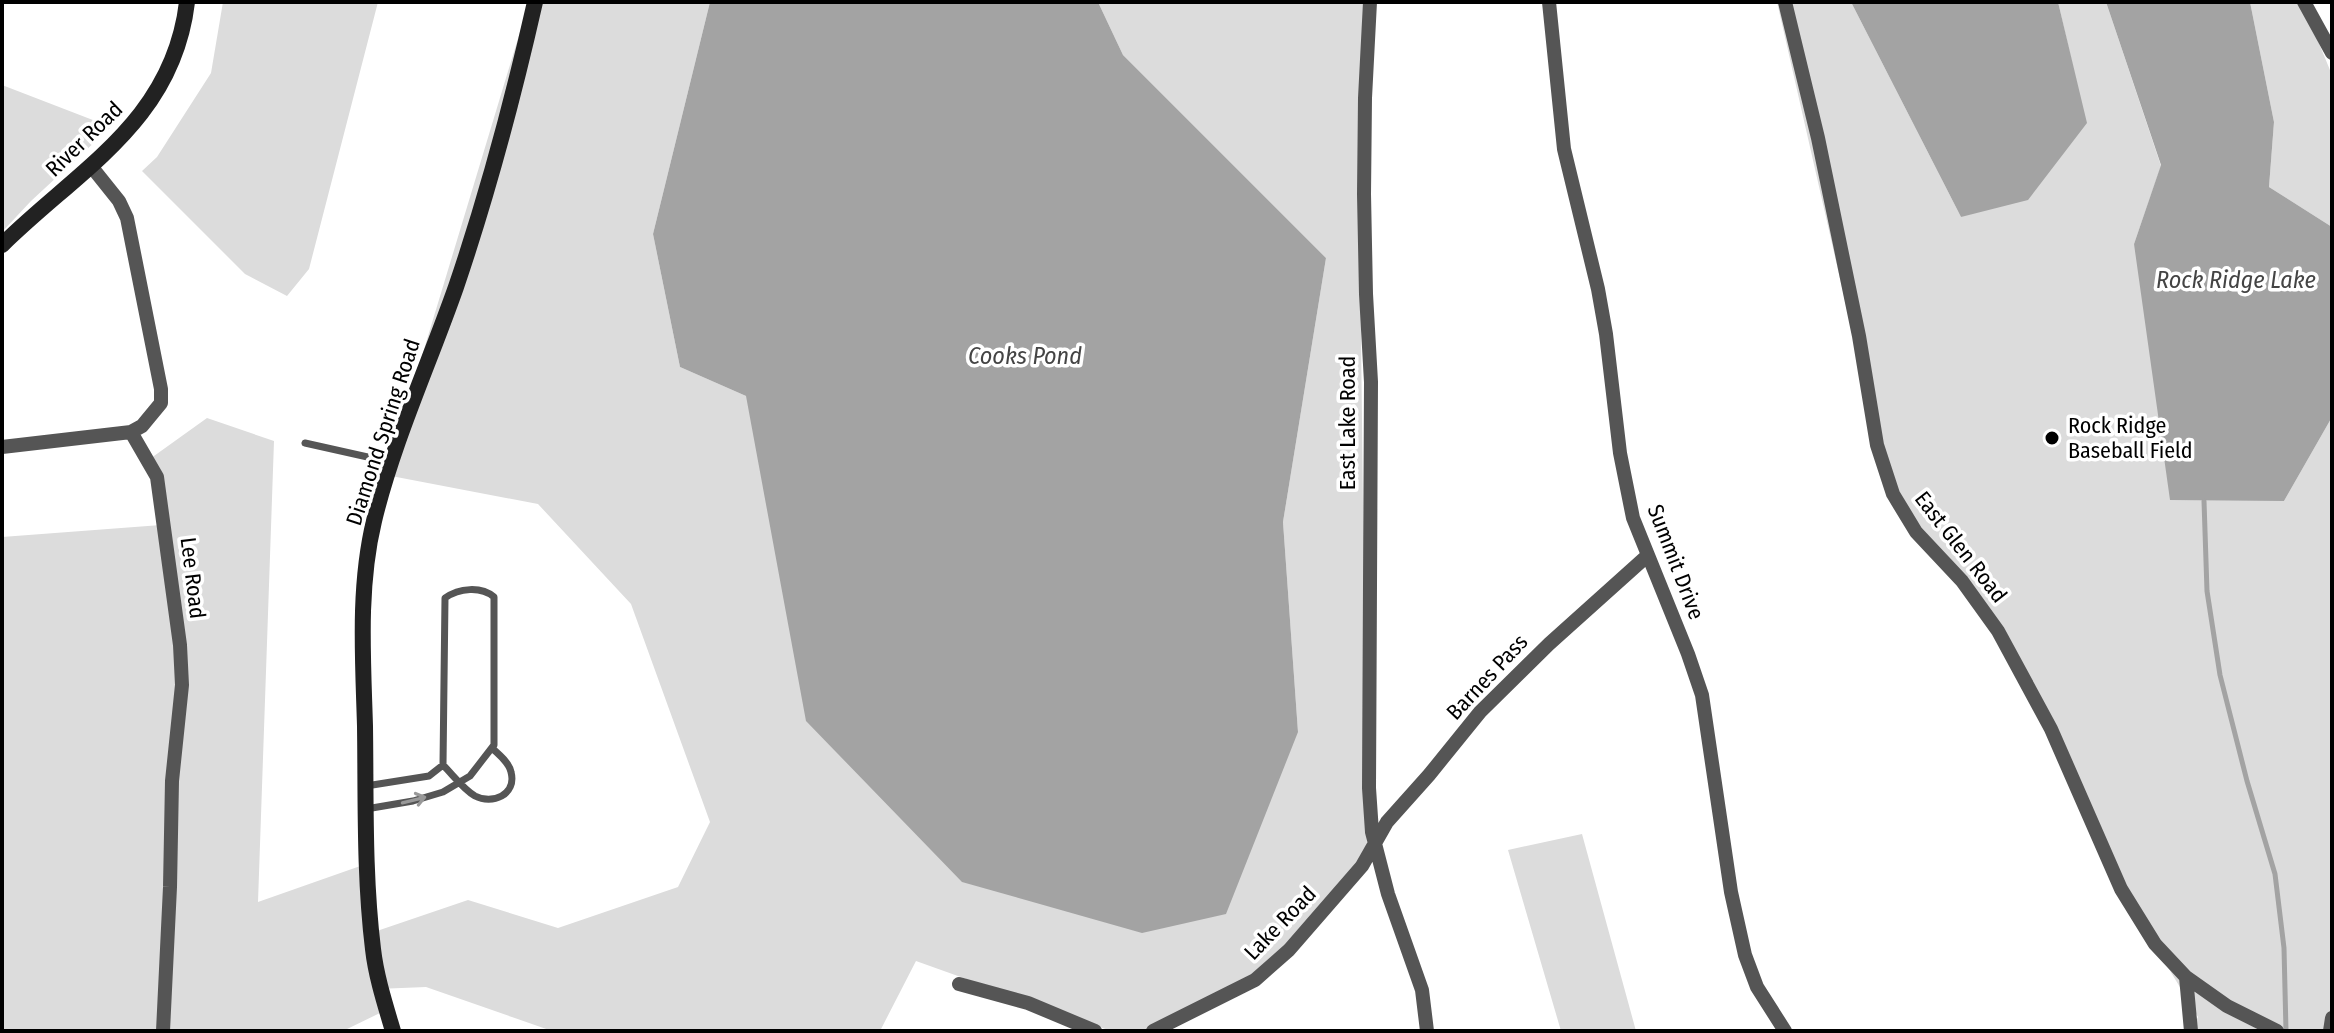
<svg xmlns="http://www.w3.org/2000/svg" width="2334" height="1033" font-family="'Fira Sans Condensed',sans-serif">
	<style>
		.green { fill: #dcdcdc }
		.water { fill: #a3a3a3 }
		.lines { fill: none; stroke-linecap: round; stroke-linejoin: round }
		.stream { stroke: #a3a3a3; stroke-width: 5 }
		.lane { stroke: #555; stroke-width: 7 }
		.street { stroke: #555; stroke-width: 14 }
		.secondary { stroke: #222; stroke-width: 16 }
		.oneway { stroke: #999 }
		.poi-dot { fill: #000; stroke: #fff; stroke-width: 3 }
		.labels { text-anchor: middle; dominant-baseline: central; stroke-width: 7; stroke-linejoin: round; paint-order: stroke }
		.street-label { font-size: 22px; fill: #000; stroke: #fff }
		.poi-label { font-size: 22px; fill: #000; stroke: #fff; text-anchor: start }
		.water-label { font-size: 24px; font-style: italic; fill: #444; stroke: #fff }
	</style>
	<rect width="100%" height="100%" fill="#fff"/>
	<path class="green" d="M 223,2 L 378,2 L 309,269 L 287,296 L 245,274 L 142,171 L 157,157 L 211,73 Z
		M 529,2 L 710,2 L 653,234 L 680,367 L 746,396 L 1298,732 L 1283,522 L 1326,258 L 1123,55 L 1098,2 L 1363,2 L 1360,247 L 1367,852 L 1265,977 L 1148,1031 L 1111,1031 L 916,961 L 880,1031 L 552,1031 L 426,987 L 377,989 L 382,1012 L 343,1031 L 2,1031 L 2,537 L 161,525 L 147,461 L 207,418 L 274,441 L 258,902 L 366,864 L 371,933 L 468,900 L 558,928 L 678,887 L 710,822 L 631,604 L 538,504 L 386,475 Z
		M 1777,2 L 1851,2 L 1961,217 L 2086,123 L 2058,2 L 2106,2 L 2161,166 L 2134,244 L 2284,501 L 2332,417 L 2332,1031 L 2191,1031 L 2198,1017 L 2097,850 L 2012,656 L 1889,494 Z
		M 2250,2 L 2302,2 L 2332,75 L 2332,227 L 2269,187 L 2274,122 Z
		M 2,85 L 111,127 L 31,201 L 2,232 Z
		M 1582,834 L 1636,1031 L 1561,1031 L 1508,850 Z"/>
	<path class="water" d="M 710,2 L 1098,2 L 1123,55 L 1326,258 L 1283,522 L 1298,732 L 1226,914 L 1142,933 L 962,882 L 806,721 L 746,396 L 680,367 L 653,234 Z
		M 1851,2 L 2058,2 L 2087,123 L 2028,200 L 1961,217 Z
		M 2106,2 L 2250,2 L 2274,122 L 2269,187 L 2332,227 L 2332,417 L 2284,501 L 2170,500 L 2134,244 L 2161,165 Z"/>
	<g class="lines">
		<path class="stream" d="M 2204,501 L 2207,591 L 2220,675 L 2247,781 L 2275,874 L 2284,948 L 2286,1031"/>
		<path class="lane" d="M 305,443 L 390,462
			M 366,786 L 429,776 L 443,765
			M 366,809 L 413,801 L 443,792 L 470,776 L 494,745 L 494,597 C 481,586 459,588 445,598 L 443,765 C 453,775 463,789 475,796 C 492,805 517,795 511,772 C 509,762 499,755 492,748"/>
		<path class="street" d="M 1370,2 L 1365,98 L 1364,194 L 1366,294 L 1371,382 L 1369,788 L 1372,832 L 1388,894 L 1422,990 L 1427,1031
			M 1549,2 L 1564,149 L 1598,289 L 1606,334 L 1620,453 L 1633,518 L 1688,654 L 1702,695 L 1731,892 L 1745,955 L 1757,987 L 1785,1031
			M 1785,2 L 1818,138 L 1859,336 L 1877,445 L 1893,494 L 1916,532 L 1962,581 L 1998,631 L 2051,729 L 2121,889 L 2155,944 L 2186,977 L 2227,1006 L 2277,1031
			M 2304,2 L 2332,53
			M 131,432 L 157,477 L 180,645 L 182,685 L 172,781 L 170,887 L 163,1031
			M 2,447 L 131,432 L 142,426 L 161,403 L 161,389 L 127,218 L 119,201 L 91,166
			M 2186,977 L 2191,1031
			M 959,984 L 1028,1003 L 1095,1031
			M 1153,1031 L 1255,980 L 1289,950 L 1362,866 L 1387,822 L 1429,775 L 1480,712 L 1549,644 L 1647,556
			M 2330,1031 L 2332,1018"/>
		<path class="secondary" d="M 2,245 C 79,169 173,121 187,2
			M 393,1031 C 385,1004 376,976 373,949 C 364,875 366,800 365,726 C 363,658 358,587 374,521 C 393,442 429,364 456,287 C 488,193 513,99 535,2"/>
	</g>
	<defs><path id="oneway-shaft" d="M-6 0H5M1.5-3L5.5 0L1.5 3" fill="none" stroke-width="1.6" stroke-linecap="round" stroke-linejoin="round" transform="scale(2)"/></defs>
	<use class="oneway" href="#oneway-shaft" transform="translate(414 800) rotate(-14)"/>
	<circle class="poi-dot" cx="2052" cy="438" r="8"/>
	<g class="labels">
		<g class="street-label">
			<text transform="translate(84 139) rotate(-44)">River Road</text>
			<text transform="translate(1347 423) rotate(-90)">East Lake Road</text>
			<text transform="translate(383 432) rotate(-72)">Diamond Spring Road</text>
			<text transform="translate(1961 547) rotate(52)">East Glen Road</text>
			<text transform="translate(1676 562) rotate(69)">Summit Drive</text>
			<text transform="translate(193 578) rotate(83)">Lee Road</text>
			<text transform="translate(1487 677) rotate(-47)">Barnes Pass</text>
			<text transform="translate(1280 923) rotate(-46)">Lake Road</text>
		</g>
		<g class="poi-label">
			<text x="2068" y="425">Rock Ridge<tspan x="2068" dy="25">Baseball Field</tspan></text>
		</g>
		<g class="water-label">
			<text x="2236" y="280">Rock Ridge Lake</text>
			<text x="1025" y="356">Cooks Pond</text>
		</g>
	</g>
	<rect width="2334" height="1033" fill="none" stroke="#000000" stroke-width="8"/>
</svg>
